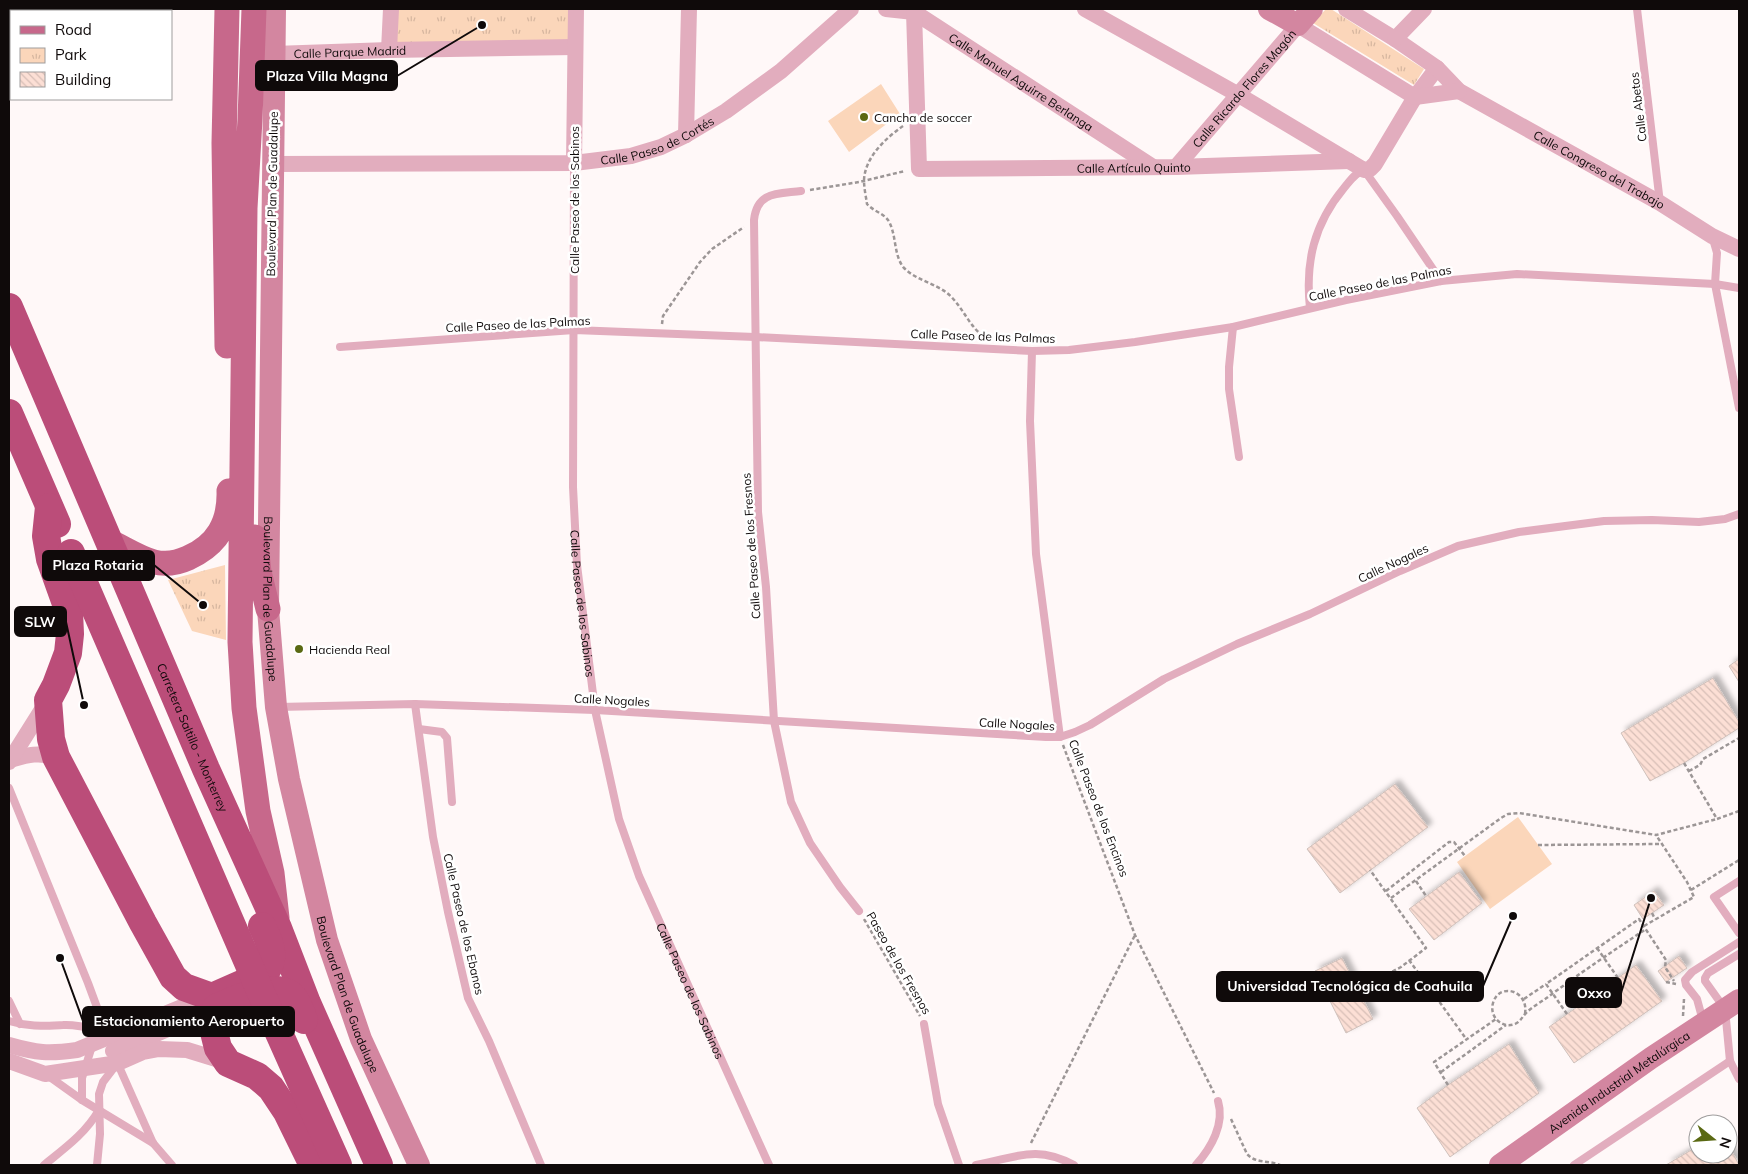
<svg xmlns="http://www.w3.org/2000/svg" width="1748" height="1174" font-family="Mulish,sans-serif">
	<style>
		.grass { fill: #fbd6ba }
		.park { fill: url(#park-tufts) }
		.building { fill: url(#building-back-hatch); stroke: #cec0bb; filter: url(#shadow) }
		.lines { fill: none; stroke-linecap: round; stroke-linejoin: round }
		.path { stroke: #9c9696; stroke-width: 2.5; stroke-dasharray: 4 2.5; stroke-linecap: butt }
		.lane { stroke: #e2adbe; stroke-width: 8 }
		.street { stroke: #e2adbe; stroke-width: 16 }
		.secondary { stroke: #d386a0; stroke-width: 22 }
		.primary { stroke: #c7688b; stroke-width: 25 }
		.highway { stroke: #bb4d79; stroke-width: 28 }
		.highway-bridge { stroke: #bb4d79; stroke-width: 28 }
		.poi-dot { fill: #5a6913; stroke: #fff; stroke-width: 2 }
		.labels { text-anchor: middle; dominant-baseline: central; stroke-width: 5; stroke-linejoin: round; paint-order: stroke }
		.street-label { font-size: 12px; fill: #0f0a0a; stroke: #fff }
		.poi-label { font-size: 12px; fill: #0f0a0a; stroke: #fff; text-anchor: start }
		.leader { fill: none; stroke: #0f0a0a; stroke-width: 2 }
		.callout-dot { fill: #0f0a0a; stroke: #fff; stroke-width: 2 }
		.callout { fill: #0f0a0a; stroke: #0f0a0a; stroke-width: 2 }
		.callout-label { font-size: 14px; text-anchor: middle; font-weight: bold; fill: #fff }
	</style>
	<defs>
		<pattern id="park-tufts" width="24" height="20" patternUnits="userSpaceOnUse" patternTransform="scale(1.25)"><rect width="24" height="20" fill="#fbd6ba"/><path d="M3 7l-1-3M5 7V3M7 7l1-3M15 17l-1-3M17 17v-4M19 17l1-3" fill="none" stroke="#d6b69f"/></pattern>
		<pattern id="building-back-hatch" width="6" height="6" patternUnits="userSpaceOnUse" patternTransform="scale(1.25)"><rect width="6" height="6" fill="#fcdfd5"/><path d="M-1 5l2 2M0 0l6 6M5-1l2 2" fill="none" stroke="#d7beb6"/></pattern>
		<filter id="shadow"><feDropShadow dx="4.5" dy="-4.5" stdDeviation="2.5" flood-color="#0004"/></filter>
	</defs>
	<rect width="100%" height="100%" fill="#fff8f8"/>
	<path class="grass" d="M 881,84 L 900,114 L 849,152 L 828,121 Z
		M 1518,817 L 1552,864 L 1490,909 L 1457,862 Z"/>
	<path class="park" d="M 396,9 L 568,9 L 568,41 L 396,43 Z
		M 1326,9 L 1331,9 L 1424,69 L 1414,85 L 1313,23 Z
		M 225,565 L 226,640 L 192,631 L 168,580 Z"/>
	<path class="building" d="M 1739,659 L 1739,682 L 1729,666 Z
		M 1713,678 L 1739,722 L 1739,728 L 1684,763 L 1650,781 L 1621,733 Z
		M 1395,784 L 1428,827 L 1340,893 L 1307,849 Z
		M 1459,872 L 1482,903 L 1434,940 L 1409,909 Z
		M 1654,891 L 1664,905 L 1643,919 L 1634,905 Z
		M 1679,956 L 1687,968 L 1666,982 L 1658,971 Z
		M 1342,958 L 1373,1019 L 1346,1033 L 1315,971 Z
		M 1636,965 L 1662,1001 L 1574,1063 L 1549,1027 Z
		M 1509,1044 L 1539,1093 L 1450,1157 L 1417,1108 L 1448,1085 Z
		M 1728,1144 L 1739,1165 L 1666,1165 L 1698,1146 L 1698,1154 L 1728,1154 Z"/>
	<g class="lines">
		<path class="path" d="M 903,126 C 886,138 865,157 864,180 C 864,188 866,197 867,204 C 873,211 883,213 888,220 C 897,234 893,255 904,268 C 916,280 934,283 947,293 C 962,305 968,325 984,337
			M 810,190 L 859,182 L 905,171
			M 662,324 L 663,316 L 700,262 L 712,249 L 744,227
			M 1063,745 L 1135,935 L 1214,1093
			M 1684,763 L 1717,819 L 1739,811
			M 1689,771 L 1700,765 L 1703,759 L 1739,738
			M 1538,845 L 1661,844
			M 1416,881 L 1426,896
			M 1691,890 L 1739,860
			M 1386,891 L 1449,842 L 1454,842 L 1465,856
			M 1391,898 L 1501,818 L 1508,814 L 1519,813 L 1656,835 L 1717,819
			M 1652,913 L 1655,919
			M 864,919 L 920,1016
			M 1644,926 L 1694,897 L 1687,882 L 1656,835
			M 1597,948 L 1618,978
			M 1409,960 L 1467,1040
			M 1666,982 L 1676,984
			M 1358,990 L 1401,967 L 1426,948 L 1370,870
			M 1524,999 L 1546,984
			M 1525,1014 C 1529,990 1499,982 1493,1003 C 1489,1017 1502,1029 1515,1024 C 1521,1021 1522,1017 1526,1013 C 1532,1007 1541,1002 1548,997 C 1580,973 1613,951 1646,929
			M 1567,1014 L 1546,984 L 1639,919 L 1666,960 L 1665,967 L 1674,981
			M 1683,1016 L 1684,999
			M 1441,1072 L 1506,1025
			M 1448,1085 L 1434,1062 L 1496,1019
			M 1231,1119 L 1247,1154 C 1256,1164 1269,1160 1280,1165
			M 1031,1143 L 1135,935"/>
		<g class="lane">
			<path d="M 1637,9 L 1660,203"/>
			<path id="s1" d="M 574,163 L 573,487 L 577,565 L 595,710 L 619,819 L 639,876 L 769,1165"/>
			<path d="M 801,191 C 778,194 757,191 754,220 L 758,512 L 766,587 L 774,721 L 791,802 L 810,843 L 840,887 L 859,911"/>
			<path d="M 1713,239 L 1717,253 L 1715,284 L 1739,408"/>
			<path d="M 1310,308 C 1305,262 1314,224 1344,188 C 1350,181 1355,173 1364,170 L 1397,216 L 1441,281"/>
			<path d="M 1233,327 L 1229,367 L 1229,389 L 1239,457"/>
			<path d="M 340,347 L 574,330 L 755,337 L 1032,351 L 1069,350 L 1135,342 L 1233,327 L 1346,300 L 1441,281 L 1517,274 L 1715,284 L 1739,288"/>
			<path d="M 1032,351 L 1030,421 L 1036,554 L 1060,737"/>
			<path d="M 415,704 L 433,837 L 448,912 L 468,998 L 489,1041 L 541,1165"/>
			<path d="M 278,707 L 415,704 L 595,710 L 1046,737 L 1060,737 L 1075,732 L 1090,725 L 1164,679 L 1237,644 L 1310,614 L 1400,571 L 1458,546 L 1519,532 L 1604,521 L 1652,520 L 1699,522 L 1725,519 L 1739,514"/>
			<path d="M 419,729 L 442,732 L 447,738 L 452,802"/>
			<path d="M 9,788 L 88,983 L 108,1037"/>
			<path d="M 1739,881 L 1714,897 L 1739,933"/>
			<path d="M 1739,954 L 1708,973 L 1705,978 L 1705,981 L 1725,1009 L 1730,1061 L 1739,1079"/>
			<path d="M 9,1001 L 20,1024"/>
			<path d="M 9,1021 C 29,1027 42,1026 63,1025 C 76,1024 91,1028 105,1031"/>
			<path d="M 1703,1021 L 1697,999 L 1686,985 L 1685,980 L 1692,972 L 1739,942"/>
			<path d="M 924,1024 L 938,1104 L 959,1165"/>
			<path d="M 117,1062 L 153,1143 L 172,1165"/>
			<path d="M 47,1075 L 82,1100 L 153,1143"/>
			<path d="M 82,1100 L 82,1078 L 92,1046"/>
			<path d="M 44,1165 C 65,1148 85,1134 99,1110"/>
			<path d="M 97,1165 L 100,1134 L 99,1094 L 103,1082 L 116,1065"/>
			<path d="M 976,1165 C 1016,1158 1035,1144 1074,1165"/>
			<path d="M 1196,1165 C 1211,1148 1225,1124 1218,1101"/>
			<path d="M 1574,1165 L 1730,1061"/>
		</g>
		<g class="street">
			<path id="s2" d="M 886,9 L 914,12 L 1153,167"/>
			<path id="s3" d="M 915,9 L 914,12 L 919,169 L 1176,167 L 1349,161"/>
			<path d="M 1085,9 L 1237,94 L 1364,170 L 1370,169 L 1375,164 L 1415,97 L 1437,68"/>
			<path id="s4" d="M 1346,9 L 1395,39 L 1437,68 L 1459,91 L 1660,203 L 1712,236 L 1739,249"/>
			<path d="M 1395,39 L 1424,9"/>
			<path d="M 389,50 L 391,9"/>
			<path id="s5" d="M 274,54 L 389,50 L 575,47"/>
			<path d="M 686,135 L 689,9"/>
			<path d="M 574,163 L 576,9"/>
			<path id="s6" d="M 273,164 L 574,163 L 631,156 L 661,147 L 686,135 L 726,111 L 781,71 L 851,9"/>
			<path id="s7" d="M 1176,167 L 1298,25 L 1415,97 L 1459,91"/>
			<path d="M 10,760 C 28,755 37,752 56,757"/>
			<path d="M 9,762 L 48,700"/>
			<path d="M 9,1045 C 37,1053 48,1054 77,1050 L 209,996"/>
			<path d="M 113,1051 L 138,1042 L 216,1008"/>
			<path d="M 9,1061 L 45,1074 L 118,1063 L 143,1052 L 159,1049 L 187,1050 L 226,1062"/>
		</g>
		<g class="secondary">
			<path id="s8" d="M 275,9 L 268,609 L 276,707 L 289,779 L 327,940 L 361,1039 L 419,1165"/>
			<path d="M 1269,9 L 1298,25 L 1312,9"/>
			<path id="s9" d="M 1500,1165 L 1651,1058 L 1739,1000"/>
		</g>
		<path class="primary" d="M 254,9 L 250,119 L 245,208 L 240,642 L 244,708 L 258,811 L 272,873 L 277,918
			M 227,346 L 224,143 L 227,9
			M 255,537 L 259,572 L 268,609
			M 109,541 C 124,548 139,558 154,562 C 166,565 177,563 188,558 C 217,545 230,523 229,491"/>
		<g class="highway">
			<path id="s10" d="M 9,307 L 206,769 L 278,928 L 307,1003 L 379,1165"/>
			<path d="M 9,413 L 57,524"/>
			<path d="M 49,507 L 46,536 L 50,559 L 69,612 L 70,634 L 68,653 L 56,685 L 48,700 L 51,739 L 56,757 L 143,923 L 173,977 L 184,987 L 209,996 L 214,996 L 262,975 C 278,961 270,942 262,926"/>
			<path d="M 304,1020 C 300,1010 297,999 288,993 C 270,983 233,1000 216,1008 L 214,1032 L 218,1048 L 228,1063 L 257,1076 L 271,1088 L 287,1112 L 313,1165"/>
		</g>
		<path class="highway-bridge" d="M 71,553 L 262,995 L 338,1165"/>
	</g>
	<g class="poi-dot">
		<circle cx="864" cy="117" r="5"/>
		<circle cx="299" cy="649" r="5"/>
	</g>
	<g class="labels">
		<g class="street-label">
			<text stroke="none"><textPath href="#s5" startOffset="76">Calle Parque Madrid</textPath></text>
			<text stroke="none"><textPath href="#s2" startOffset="156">Calle Manuel Aguirre Berlanga</textPath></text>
			<text stroke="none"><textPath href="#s7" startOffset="104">Calle Ricardo Flores Magón</textPath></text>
			<text transform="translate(1638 107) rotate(-97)">Calle Abetos</text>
			<text stroke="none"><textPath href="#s6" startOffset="388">Calle Paseo de Cortés</textPath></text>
			<text stroke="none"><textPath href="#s3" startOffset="375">Calle Artículo Quinto</textPath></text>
			<text stroke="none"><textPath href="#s4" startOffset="301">Calle Congreso del Trabajo</textPath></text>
			<text transform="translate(272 194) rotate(-89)">Boulevard Plan de Guadalupe</text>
			<text transform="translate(574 200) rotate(-90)">Calle Paseo de los Sabinos</text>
			<text transform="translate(1380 283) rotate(-11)">Calle Paseo de las Palmas</text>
			<text transform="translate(518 324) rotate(-3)">Calle Paseo de las Palmas</text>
			<text transform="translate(983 336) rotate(2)">Calle Paseo de las Palmas</text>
			<text transform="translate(751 546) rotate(-94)">Calle Paseo de los Fresnos</text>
			<text transform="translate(1393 563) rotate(-25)">Calle Nogales</text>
			<text stroke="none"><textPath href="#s8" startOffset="590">Boulevard Plan de Guadalupe</textPath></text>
			<text stroke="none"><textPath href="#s1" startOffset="441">Calle Paseo de los Sabinos</textPath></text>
			<text transform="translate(612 700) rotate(3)">Calle Nogales</text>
			<text transform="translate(1017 724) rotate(3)">Calle Nogales</text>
			<text stroke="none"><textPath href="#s10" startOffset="468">Carretera Saltillo - Monterrey</textPath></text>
			<text transform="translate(1099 808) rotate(69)">Calle Paseo de los Encinos</text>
			<text transform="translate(464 924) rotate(77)">Calle Paseo de los Ebanos</text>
			<text transform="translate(899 963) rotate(60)">Paseo de los Fresnos</text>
			<text stroke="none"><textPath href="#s1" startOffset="846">Calle Paseo de los Sabinos</textPath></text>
			<text stroke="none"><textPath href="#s8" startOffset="995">Boulevard Plan de Guadalupe</textPath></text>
			<text stroke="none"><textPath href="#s9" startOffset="145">Avenida Industrial Metalúrgica</textPath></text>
		</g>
		<g class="poi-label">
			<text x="874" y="117">Cancha de soccer</text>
			<text x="309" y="649">Hacienda Real</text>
		</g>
	</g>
	<path class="leader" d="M482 25L397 76M203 605L154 565M84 705L66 622M1513 916L1483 986M1651 898L1621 993M60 958L83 1021"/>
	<g class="callout-dot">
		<circle cx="482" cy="25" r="5"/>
		<circle cx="203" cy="605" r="5"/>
		<circle cx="84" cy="705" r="5"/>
		<circle cx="1513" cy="916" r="5"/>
		<circle cx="1651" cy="898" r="5"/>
		<circle cx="60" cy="958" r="5"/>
	</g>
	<g class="callout">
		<rect x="256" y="61" width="141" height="29" rx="5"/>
		<rect x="43" y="551" width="111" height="29" rx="5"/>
		<rect x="15" y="607" width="51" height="29" rx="5"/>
		<rect x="1217" y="972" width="266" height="29" rx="5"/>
		<rect x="1566" y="978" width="55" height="29" rx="5"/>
		<rect x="83" y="1007" width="211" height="29" rx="5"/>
	</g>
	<g class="callout-label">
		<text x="327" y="81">Plaza Villa Magna</text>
		<text x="98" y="570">Plaza Rotaria</text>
		<text x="40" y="627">SLW</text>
		<text x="1350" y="991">Universidad Tecnológica de Coahuila</text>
		<text x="1594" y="998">Oxxo</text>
		<text x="189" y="1026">Estacionamiento Aeropuerto</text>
	</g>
	<rect width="1748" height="1174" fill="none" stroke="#0f0a0a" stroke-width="20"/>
	<rect x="10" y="10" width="162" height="90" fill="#ffffff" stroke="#9f9d9d"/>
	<rect x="20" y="26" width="25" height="8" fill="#c7688b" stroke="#9f9d9d"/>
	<text x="55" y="35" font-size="15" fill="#0f0a0a">Road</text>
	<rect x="20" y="48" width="25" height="15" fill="url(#park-tufts)" stroke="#9f9d9d"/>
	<text x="55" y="60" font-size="15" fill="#0f0a0a">Park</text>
	<rect x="20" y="72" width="25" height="15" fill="url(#building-back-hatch)" stroke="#9f9d9d"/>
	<text x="55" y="85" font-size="15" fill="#0f0a0a">Building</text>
	<g transform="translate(1713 1139) rotate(107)"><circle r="24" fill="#ffffff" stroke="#9f9d9d"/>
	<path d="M0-4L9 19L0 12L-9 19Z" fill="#5a6913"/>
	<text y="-8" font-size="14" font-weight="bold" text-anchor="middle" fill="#0f0a0a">N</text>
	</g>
</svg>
